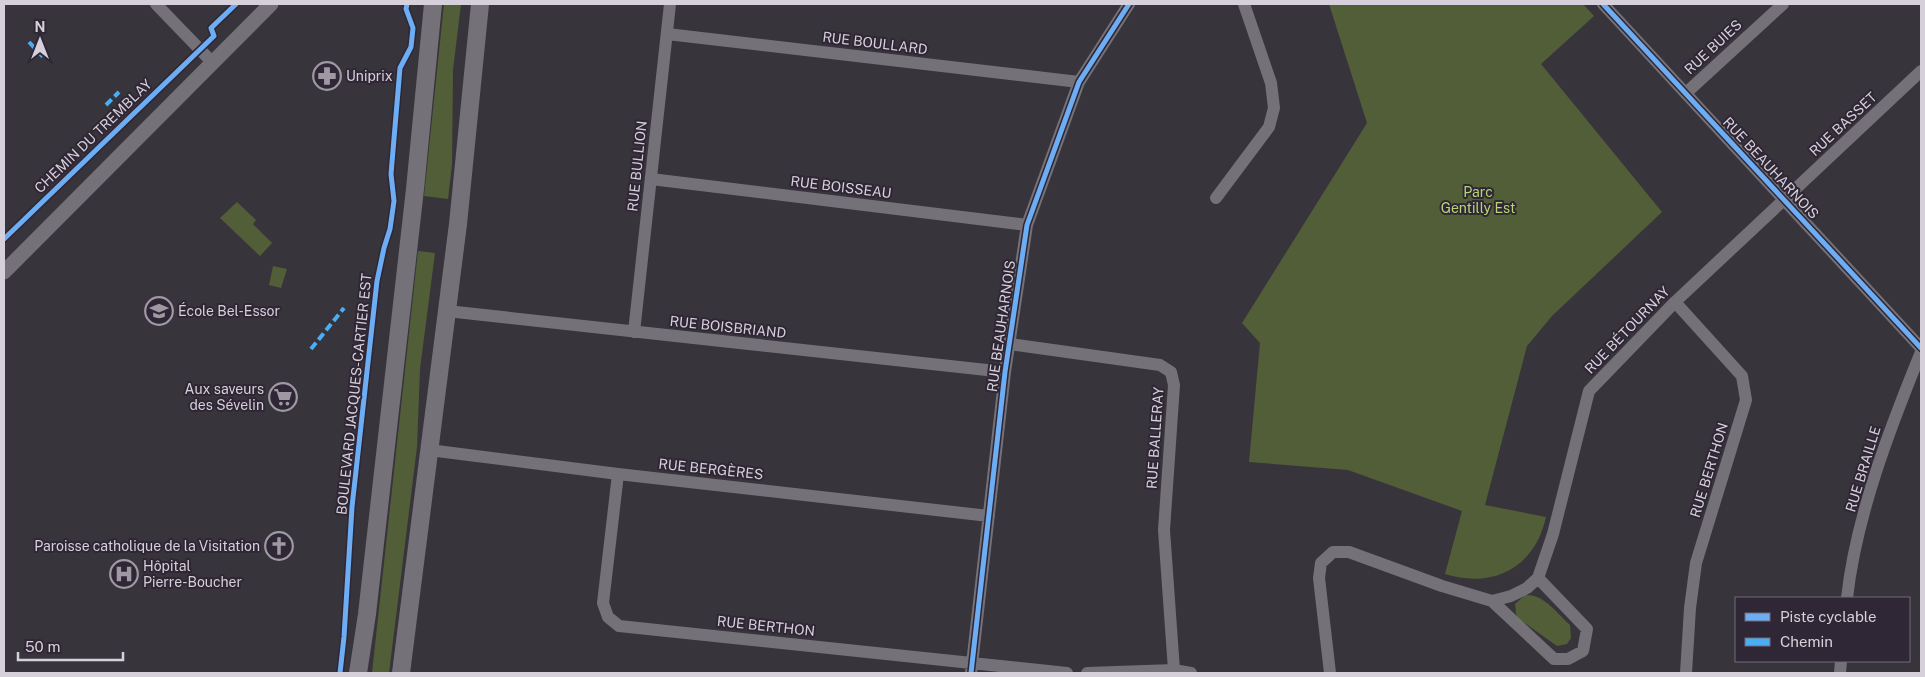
<svg xmlns="http://www.w3.org/2000/svg" width="1925" height="677" font-family="'Public Sans',sans-serif">
	<style>
		.green { fill: #525e37 }
		.lines { fill: none; stroke-linecap: round; stroke-linejoin: round }
		.minor { stroke: #747178; stroke-width: 12 }
		.tertiary { stroke: #747178; stroke-width: 15 }
		.secondary { stroke: #747178; stroke-width: 18 }
		.quiet { stroke: #49aef6; stroke-width: 4; stroke-dasharray: 8 4; stroke-linecap: butt }
		.cycleway-casing { stroke: #2f2735; stroke-width: 8 }
		.cycleway { stroke: #6dadf4; stroke-width: 5 }
		.labels { text-anchor: middle; dominant-baseline: central; stroke-width: 4; stroke-linejoin: round; paint-order: stroke }
		.street-label { font-size: 14px; fill: #d6d0da; stroke: #2f2735 }
		.poi-label { font-size: 14px; fill: #d6d0da; stroke: #2f2735; text-anchor: start }
		.park-label { font-size: 14px; fill: #b7d673; stroke: #2f2735 }
	</style>
	<rect width="100%" height="100%" fill="#38343c"/>
	<path class="green" d="M 444,4 L 461,4 L 453,70 L 452,165 L 448,199 L 424,196 Z
		M 1329,4 L 1583,4 L 1594,16 L 1541,64 L 1662,212 L 1552,316 L 1527,346 L 1485,505 L 1546,517 C 1535,567 1494,589 1445,574 L 1462,511 L 1348,470 L 1249,462 L 1260,343 L 1242,323 L 1367,123 Z
		M 237,202 L 256,220 L 253,224 L 272,243 L 260,256 L 220,218 Z
		M 418,251 L 435,253 L 420,369 L 417,447 L 389,673 L 372,673 Z
		M 273,266 L 287,269 L 281,288 L 269,285 Z
		M 1525,595 C 1544,594 1557,613 1570,625 L 1571,638 L 1567,644 L 1557,646 L 1519,619 L 1516,614 L 1515,604 Z"/>
	<g class="lines">
		<path class="minor" d="M 156,4 L 212,62
			M 1603,4 L 1921,348
			M 667,34 L 1079,82
			M 1686,93 L 1783,4
			M 651,179 L 1027,225
			M 1216,198 L 1269,127 L 1274,108 L 1271,83 L 1244,4
			M 1675,302 L 1742,376 L 1746,400 L 1696,563 L 1690,608 L 1686,673
			M 447,311 L 1005,372
			M 634,332 L 670,4
			M 1010,344 L 1160,365 L 1171,372 L 1174,385 L 1164,530 L 1174,670
			M 429,450 L 618,474 L 989,516
			M 618,474 L 603,603 L 608,617 L 619,626 L 1067,673
			M 1847,598 C 1856,516 1890,428 1921,352
			M 1492,601 L 1554,659 L 1568,659 L 1583,651 L 1587,629 L 1538,578
			M 971,673 L 1005,372 L 1027,225 L 1079,82 L 1129,4
			M 1087,673 L 1174,670 L 1191,673
			M 1330,673 L 1319,578 L 1321,563 L 1333,552 L 1349,552 L 1442,586 L 1492,601 L 1511,596 L 1527,588 L 1538,578 L 1553,534 L 1589,391 L 1675,302 L 1921,71
			M 1840,673 L 1841,661"/>
		<path class="tertiary" d="M 4,272 L 271,4"/>
		<path class="secondary" d="M 358,673 L 367,614 L 415,189 L 433,4
			M 401,673 L 458,224 L 480,4"/>
		<path class="quiet" d="M 29,42 L 45,59
			M 106,105 L 119,92
			M 311,349 L 344,308"/>
		<defs>
			<path id="cycleway" d="M 1603,4 L 1921,348
				M 4,239 L 214,36 L 211,28 L 236,4
				M 340,673 L 344,637 L 352,507 L 377,281 L 384,248 L 390,229 L 394,201 L 391,174 L 400,68 L 411,47 L 413,28 L 406,9 L 407,4
				M 971,673 L 1005,372 L 1027,225 L 1079,82 L 1129,4"/>
		</defs>
		<use href="#cycleway" class="cycleway-casing"/>
		<use href="#cycleway" class="cycleway"/>
	</g>
	<defs>
		<symbol id="pharmacy-ring" viewBox="-11 -11 22 22"><circle r="9.5" fill="#2f2735" stroke="#9f99a3" stroke-width="1.5"/><path d="M-2-6h4v4h4v4h-4v4h-4v-4h-4v-4h4Z" fill="#9f99a3"/></symbol>
		<symbol id="school-ring" viewBox="-11 -11 22 22"><circle r="9.5" fill="#2f2735" stroke="#9f99a3" stroke-width="1.5"/><path d="M0-5L7-2L0 1L-7-2ZM-4 1L0 2.5L4 1V4Q0 6-4 4Z" fill="#9f99a3"/></symbol>
		<symbol id="supermarket-ring" viewBox="-11 -11 22 22"><circle r="9.5" fill="#2f2735" stroke="#9f99a3" stroke-width="1.5"/><path d="M-6-5.5h2.5l.6 2H6L4.5 2H-2.5L-4.4-4H-6ZM-1.5 3.2a1.3 1.3 0 1 0 .1 0ZM3 3.2a1.3 1.3 0 1 0 .1 0Z" fill="#9f99a3"/></symbol>
		<symbol id="church-ring" viewBox="-11 -11 22 22"><circle r="9.5" fill="#2f2735" stroke="#9f99a3" stroke-width="1.5"/><path d="M-1.2-6h2.4v3.5h3.3v2.4h-3.3V6h-2.4V-.1h-3.3v-2.4h3.3Z" fill="#9f99a3"/></symbol>
		<symbol id="hospital-ring" viewBox="-11 -11 22 22"><circle r="9.5" fill="#2f2735" stroke="#9f99a3" stroke-width="1.5"/><path d="M-5-5h3v3.5h4V-5h3V5h-3V1.5h-4V5h-3Z" fill="#9f99a3"/></symbol>
	</defs>
	<g fill-rule="evenodd">
		<use href="#pharmacy-ring" x="311" y="60" width="32" height="32"/>
		<use href="#school-ring" x="143" y="295" width="32" height="32"/>
		<use href="#supermarket-ring" x="267" y="381" width="32" height="32"/>
		<use href="#church-ring" x="263" y="530" width="32" height="32"/>
		<use href="#hospital-ring" x="108" y="558" width="32" height="32"/>
	</g>
	<g class="labels">
		<g class="street-label">
			<text transform="translate(875 43) rotate(7)">RUE BOULLARD</text>
			<text transform="translate(1713 47) rotate(-43)">RUE BUIES</text>
			<text transform="translate(1843 124) rotate(-43)">RUE BASSET</text>
			<text transform="translate(93 136) rotate(-44)">CHEMIN DU TREMBLAY</text>
			<text transform="translate(637 166) rotate(-84)">RUE BULLION</text>
			<text transform="translate(1771 168) rotate(47)">RUE BEAUHARNOIS</text>
			<text transform="translate(841 187) rotate(7)">RUE BOISSEAU</text>
			<text transform="translate(1001 326) rotate(-82)">RUE BEAUHARNOIS</text>
			<text transform="translate(728 327) rotate(6)">RUE BOISBRIAND</text>
			<text transform="translate(1627 330) rotate(-46)">RUE BÉTOURNAY</text>
			<text transform="translate(354 394) rotate(-84)">BOULEVARD JACQUES-CARTIER EST</text>
			<text transform="translate(1155 438) rotate(-86)">RUE BALLERAY</text>
			<text transform="translate(711 469) rotate(6)">RUE BERGÈRES</text>
			<text transform="translate(1863 469) rotate(-73)">RUE BRAILLE</text>
			<text transform="translate(1709 470) rotate(-73)">RUE BERTHON</text>
			<text transform="translate(766 626) rotate(6)">RUE BERTHON</text>
		</g>
		<g class="poi-label">
			<text x="346" y="76">Uniprix</text>
			<text x="178" y="311">École Bel-Essor</text>
			<text x="264" y="389" text-anchor="end">Aux saveurs<tspan x="264" dy="16">des Sévelin</tspan></text>
			<text x="260" y="546" text-anchor="end">Paroisse catholique de la Visitation</text>
			<text x="143" y="566">Hôpital<tspan x="143" dy="16">Pierre-Boucher</tspan></text>
		</g>
		<g class="park-label">
			<text x="1478" y="192">Parc<tspan x="1478" dy="16">Gentilly Est</tspan></text>
		</g>
	</g>
	<rect width="1925" height="677" fill="none" stroke="#d6d0da" stroke-width="10"/>
	<rect x="1735" y="597" width="175" height="65" fill="#2f2735" stroke="#726b77"/>
	<rect x="1745" y="613" width="25" height="8" fill="#6dadf4" stroke="#726b77"/>
	<text x="1780" y="622" font-size="15" fill="#d6d0da">Piste cyclable</text>
	<rect x="1745" y="638" width="25" height="8" fill="#49aef6" stroke="#726b77"/>
	<text x="1780" y="647" font-size="15" fill="#d6d0da">Chemin</text>
	<g transform="translate(40 40)" stroke="#2f2735" stroke-width="4" paint-order="stroke">
	<path d="M0-4L9 19L0 12L-9 19Z" fill="#d6d0da"/>
	<text y="-8" font-size="14" font-weight="bold" text-anchor="middle" fill="#d6d0da">N</text>
	</g>
	<path d="M18 652v8h105v-8" fill="none" stroke="#d6d0da" stroke-width="2.5"/>
	<text x="25" y="652" font-size="15" fill="#d6d0da" stroke="#2f2735" stroke-width="4" paint-order="stroke">50 m</text>
</svg>
